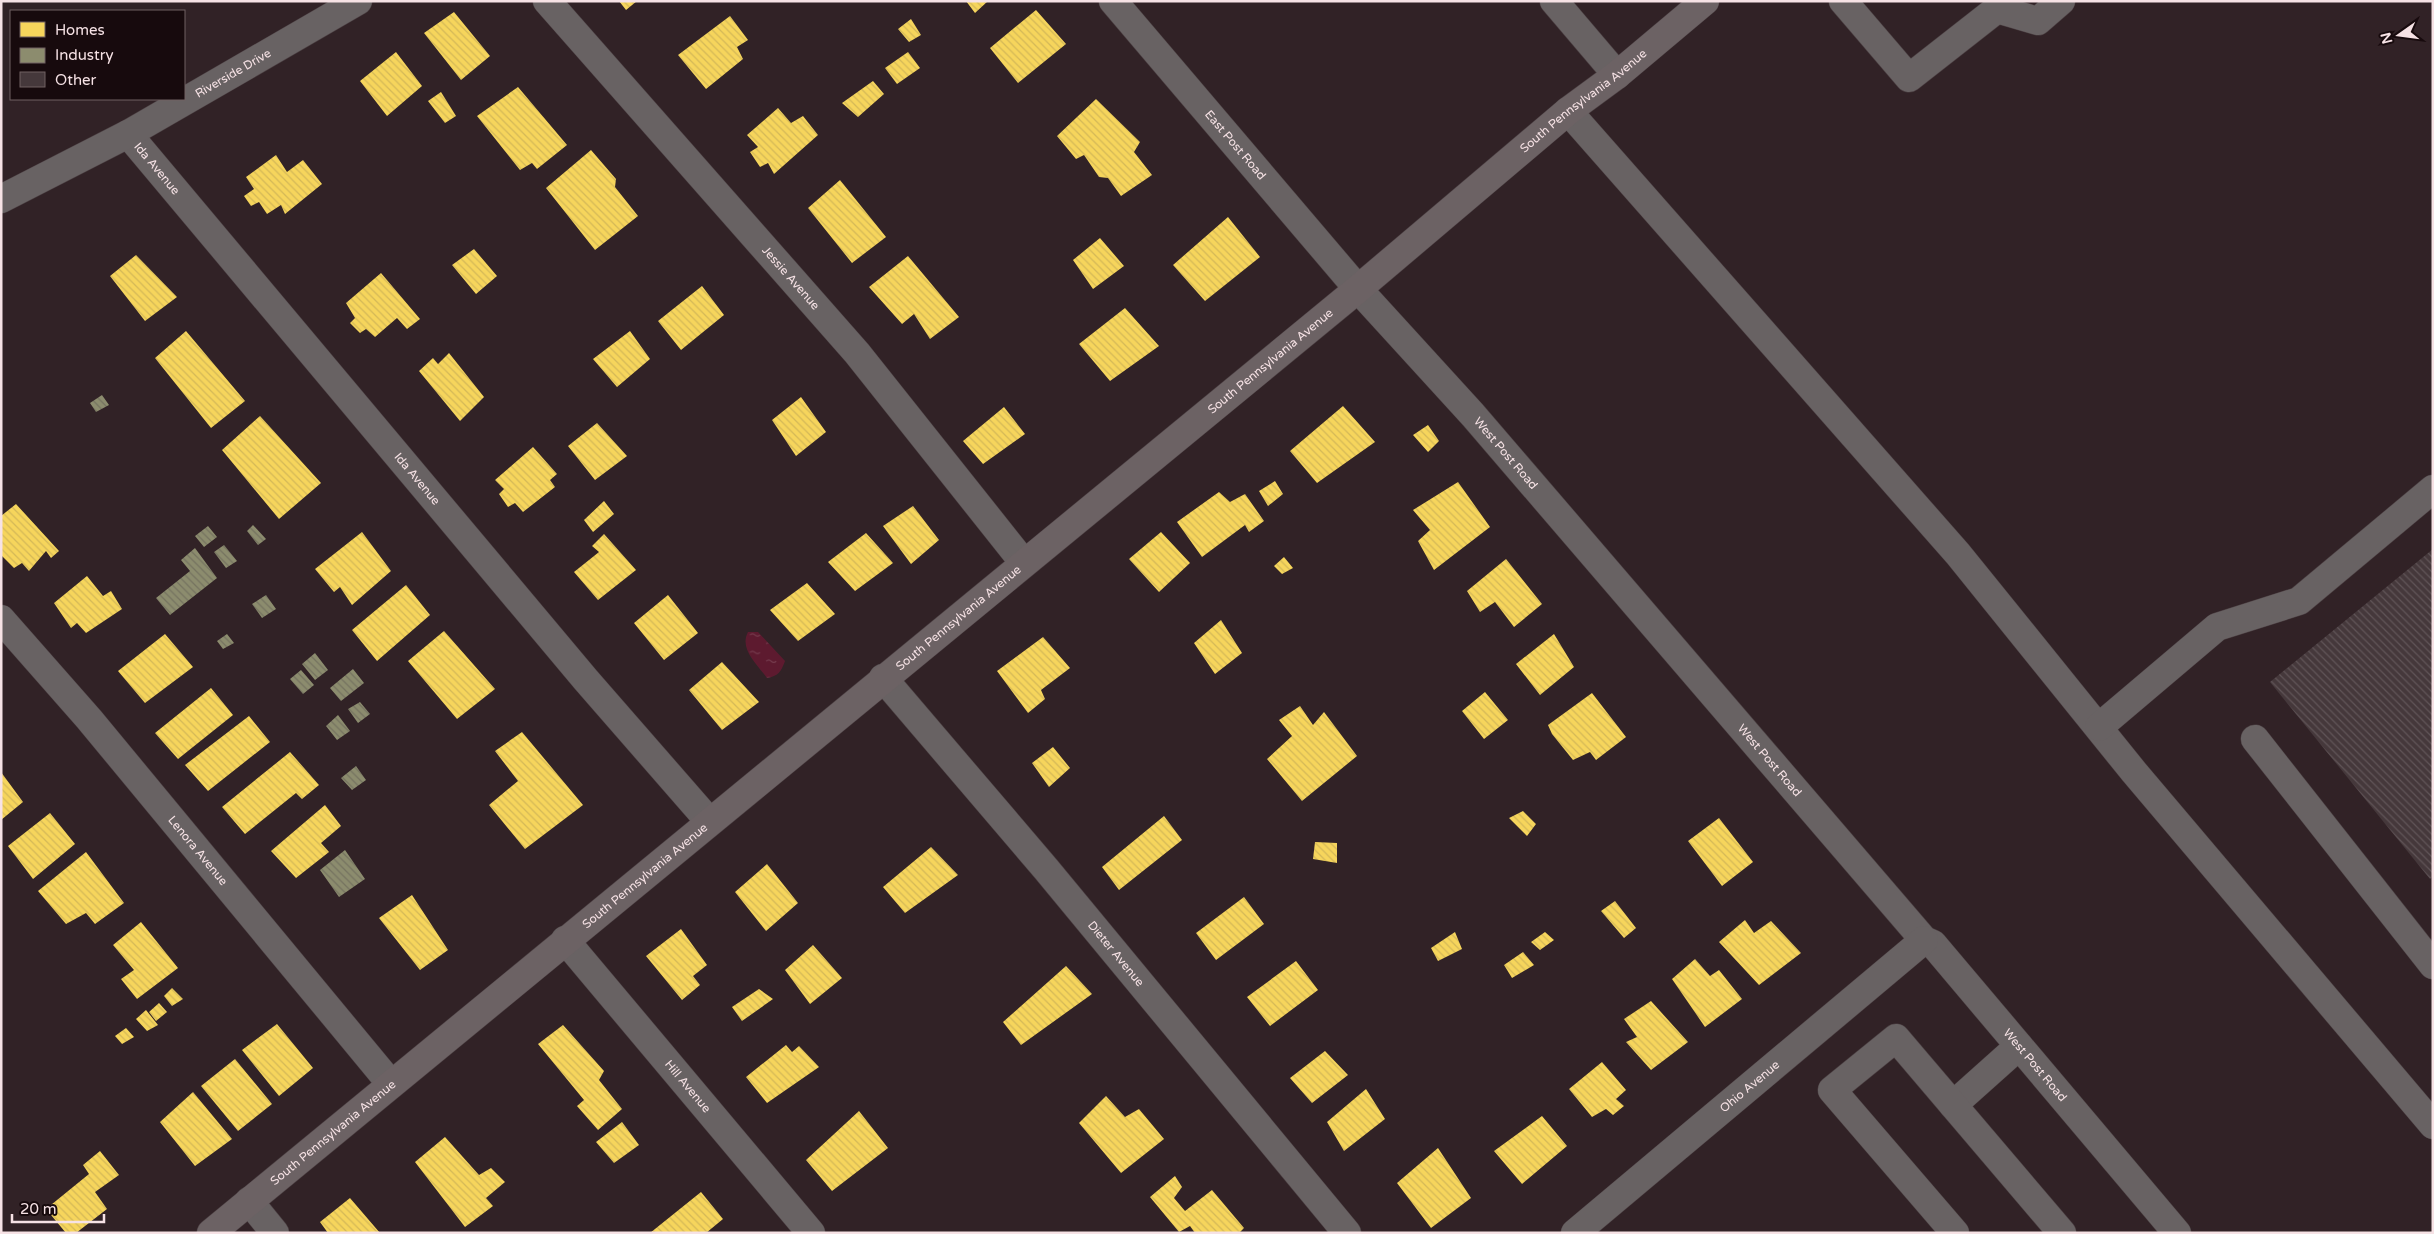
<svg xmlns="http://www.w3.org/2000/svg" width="2434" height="1234" font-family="'Varela Round',sans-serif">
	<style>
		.water { fill: url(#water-ripples) }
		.homes { fill: url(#homes-back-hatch) }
		.industry { fill: url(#industry-back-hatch) }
		.building { fill: url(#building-back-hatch) }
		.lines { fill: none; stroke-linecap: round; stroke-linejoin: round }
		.minor-casing { stroke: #4b3f42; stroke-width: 29 }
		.major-casing { stroke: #4b3f42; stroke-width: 29 }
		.minor { stroke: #686263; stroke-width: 28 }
		.major { stroke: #6c6264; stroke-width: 28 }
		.labels { text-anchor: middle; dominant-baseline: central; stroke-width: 5; stroke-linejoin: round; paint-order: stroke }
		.street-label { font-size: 12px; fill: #f6e2e5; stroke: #170a0d }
	</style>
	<defs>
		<pattern id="water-ripples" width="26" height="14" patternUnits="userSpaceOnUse" patternTransform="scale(1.25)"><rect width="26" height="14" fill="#5d1a2f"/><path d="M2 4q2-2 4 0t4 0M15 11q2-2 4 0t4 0" fill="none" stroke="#753b4d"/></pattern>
		<pattern id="homes-back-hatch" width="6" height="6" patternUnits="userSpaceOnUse" patternTransform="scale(1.25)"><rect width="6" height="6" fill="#f6d55c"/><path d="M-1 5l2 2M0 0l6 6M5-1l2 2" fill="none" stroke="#d4b857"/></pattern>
		<pattern id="industry-back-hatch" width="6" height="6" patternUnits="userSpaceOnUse" patternTransform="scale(1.25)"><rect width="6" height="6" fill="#8c8c6e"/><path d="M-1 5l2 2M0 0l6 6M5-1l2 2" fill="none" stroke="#757360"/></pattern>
		<pattern id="building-back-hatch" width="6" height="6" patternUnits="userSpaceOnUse" patternTransform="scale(1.25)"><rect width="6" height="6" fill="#45383b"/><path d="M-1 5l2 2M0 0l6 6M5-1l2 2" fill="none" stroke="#605457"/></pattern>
	</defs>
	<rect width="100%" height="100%" fill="#312226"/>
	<path class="water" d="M 748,632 L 758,632 L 785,661 C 781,672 778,676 767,678 C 757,664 739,649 748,632 Z"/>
	<path class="homes" d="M 619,1 L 637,1 L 626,10 Z
		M 966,1 L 988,1 L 975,13 Z
		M 1036,10 L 1066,44 L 1018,83 L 990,48 Z
		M 454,12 L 490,56 L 461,80 L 424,33 Z
		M 730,16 L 748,40 L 737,47 L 743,59 L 706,89 L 678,55 Z
		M 911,19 L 921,35 L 909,42 L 898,29 Z
		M 396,52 L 422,86 L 387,116 L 360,81 Z
		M 908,52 L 920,68 L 897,84 L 885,68 Z
		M 873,81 L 884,94 L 858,117 L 842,103 Z
		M 518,87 L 567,145 L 537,169 L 532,163 L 520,170 L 477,116 Z
		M 441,92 L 456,116 L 445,123 L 428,101 Z
		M 1096,99 L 1140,142 L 1134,152 L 1152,175 L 1121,196 L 1108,178 L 1099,177 L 1084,155 L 1076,159 L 1057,136 Z
		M 778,108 L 791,123 L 803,116 L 818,135 L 774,174 L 768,163 L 760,167 L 750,152 L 758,147 L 747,135 Z
		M 591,150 L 616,179 L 615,187 L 638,216 L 595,250 L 546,188 Z
		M 276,155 L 287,172 L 303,160 L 322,184 L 285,214 L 281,205 L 267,214 L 259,202 L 251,206 L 244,196 L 254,189 L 246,177 Z
		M 840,180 L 886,237 L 852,263 L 808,208 Z
		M 1228,217 L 1260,257 L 1205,301 L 1173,265 Z
		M 1100,238 L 1124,266 L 1093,289 L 1073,260 Z
		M 474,249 L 497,276 L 476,294 L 452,265 Z
		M 136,255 L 177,297 L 145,321 L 110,276 Z
		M 908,256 L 959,317 L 930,339 L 914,314 L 902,324 L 869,287 Z
		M 381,273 L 420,319 L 407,329 L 397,318 L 375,337 L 366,329 L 360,333 L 350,323 L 355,318 L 346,303 Z
		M 702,286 L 724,315 L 681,350 L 658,321 Z
		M 1125,308 L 1159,346 L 1110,381 L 1079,344 Z
		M 186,331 L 245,401 L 211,428 L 155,358 Z
		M 630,331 L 650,359 L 617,387 L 593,359 Z
		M 449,353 L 484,397 L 460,421 L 419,371 L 433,358 L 438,364 Z
		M 801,397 L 826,432 L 796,456 L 772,420 Z
		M 1343,406 L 1375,442 L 1317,483 L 1290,451 Z
		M 1004,407 L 1025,434 L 983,464 L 963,441 Z
		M 260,416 L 321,483 L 279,519 L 222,450 Z
		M 597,423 L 627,456 L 595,480 L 568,446 Z
		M 1428,425 L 1439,441 L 1428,452 L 1413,435 Z
		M 533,447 L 557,474 L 550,480 L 555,487 L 523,512 L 515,503 L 508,507 L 499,494 L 504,489 L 495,480 Z
		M 1275,481 L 1283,494 L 1268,506 L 1259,491 Z
		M 1458,482 L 1490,527 L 1434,570 L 1418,541 L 1430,530 L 1413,510 Z
		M 1219,492 L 1230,502 L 1245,494 L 1264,521 L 1249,532 L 1245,525 L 1202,557 L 1177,522 Z
		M 604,501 L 614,514 L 593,532 L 584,520 Z
		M 16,504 L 59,551 L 51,558 L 46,551 L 29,571 L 22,563 L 14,568 L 1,555 L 1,516 Z
		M 913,506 L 939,540 L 911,564 L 883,526 Z
		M 362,532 L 391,571 L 352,605 L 340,587 L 334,592 L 315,569 Z
		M 1161,532 L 1190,563 L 1159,592 L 1129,559 Z
		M 866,533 L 893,563 L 855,591 L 828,562 Z
		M 604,534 L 636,570 L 598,600 L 574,572 L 599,552 L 592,546 Z
		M 1284,557 L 1293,568 L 1282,574 L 1274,566 Z
		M 1506,559 L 1542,604 L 1514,627 L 1495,602 L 1480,612 L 1467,591 Z
		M 87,576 L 103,596 L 111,591 L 122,609 L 86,633 L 77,623 L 71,628 L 54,603 Z
		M 807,583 L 835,614 L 798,641 L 770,610 Z
		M 406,585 L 430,615 L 377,661 L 352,630 Z
		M 668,595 L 698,633 L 664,660 L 634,623 Z
		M 1221,620 L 1242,653 L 1215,674 L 1194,643 Z
		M 444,631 L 495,689 L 457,719 L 408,661 Z
		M 165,634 L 193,667 L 145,703 L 118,671 Z
		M 1554,634 L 1574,667 L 1540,695 L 1516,664 Z
		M 1043,637 L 1070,668 L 1041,690 L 1045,699 L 1028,713 L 997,671 Z
		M 722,662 L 759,702 L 722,730 L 689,690 Z
		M 211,688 L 233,715 L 178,759 L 155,733 Z
		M 1485,692 L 1508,720 L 1484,739 L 1462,711 Z
		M 1592,693 L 1626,737 L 1596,760 L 1590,752 L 1573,760 L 1552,734 L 1548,725 Z
		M 1300,706 L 1313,725 L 1324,712 L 1357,756 L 1302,801 L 1267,759 L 1292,736 L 1279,720 Z
		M 249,716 L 270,742 L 208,791 L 185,765 Z
		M 522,732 L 583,805 L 525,849 L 489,805 L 518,781 L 495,751 Z
		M 1053,747 L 1070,768 L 1049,787 L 1032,763 Z
		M 290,752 L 319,785 L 302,799 L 296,793 L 245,834 L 222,807 Z
		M 1,772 L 23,802 L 1,820 Z
		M 325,805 L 341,826 L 321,843 L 329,852 L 296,878 L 271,851 Z
		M 1523,811 L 1536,824 L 1527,836 L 1509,818 Z
		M 50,813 L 75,844 L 33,879 L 8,846 Z
		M 1164,816 L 1182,840 L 1119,890 L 1102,867 Z
		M 1719,818 L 1753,862 L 1722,886 L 1688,841 Z
		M 1315,842 L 1337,843 L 1337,863 L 1313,859 Z
		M 931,847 L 958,875 L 905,913 L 883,887 Z
		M 86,852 L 124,903 L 95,924 L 86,913 L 66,924 L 38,891 Z
		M 767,864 L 798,903 L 766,931 L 735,892 Z
		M 412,895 L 448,950 L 420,970 L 379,918 Z
		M 1244,897 L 1264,924 L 1216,960 L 1196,933 Z
		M 1615,901 L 1636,928 L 1624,938 L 1601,911 Z
		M 1745,920 L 1754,933 L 1771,921 L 1801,953 L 1759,985 L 1719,942 Z
		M 141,922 L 178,968 L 137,999 L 121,979 L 134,970 L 113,945 Z
		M 681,929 L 707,965 L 693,976 L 700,985 L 682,1000 L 646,956 Z
		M 1455,932 L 1462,949 L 1438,961 L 1431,948 Z
		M 1545,932 L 1554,940 L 1540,950 L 1531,942 Z
		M 813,945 L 842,978 L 810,1004 L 785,970 Z
		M 1523,952 L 1534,965 L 1512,978 L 1504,965 Z
		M 1695,959 L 1710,976 L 1719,970 L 1742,999 L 1705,1027 L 1672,979 Z
		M 1296,961 L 1318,990 L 1270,1026 L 1247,997 Z
		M 1066,966 L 1092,994 L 1021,1045 L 1003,1022 Z
		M 172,988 L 183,999 L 172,1006 L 164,996 Z
		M 759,989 L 773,999 L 742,1021 L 732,1007 Z
		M 1651,1001 L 1688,1042 L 1651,1070 L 1626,1042 L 1637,1037 L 1624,1019 Z
		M 159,1003 L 167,1012 L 156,1021 L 149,1012 Z
		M 146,1010 L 158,1025 L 147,1031 L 136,1019 Z
		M 277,1024 L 313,1068 L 279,1096 L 242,1050 Z
		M 563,1025 L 604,1071 L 599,1080 L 622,1109 L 598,1130 L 577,1106 L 584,1100 L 538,1044 Z
		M 126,1028 L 134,1037 L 122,1044 L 115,1036 Z
		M 786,1045 L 792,1052 L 799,1046 L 819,1067 L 767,1103 L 746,1077 Z
		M 1325,1051 L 1348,1075 L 1312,1103 L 1290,1078 Z
		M 235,1059 L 272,1104 L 238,1131 L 201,1086 Z
		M 1602,1062 L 1626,1090 L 1616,1099 L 1624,1106 L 1613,1115 L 1606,1109 L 1592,1117 L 1569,1089 Z
		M 1366,1089 L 1385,1119 L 1344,1151 L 1327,1122 Z
		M 193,1092 L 232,1139 L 195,1166 L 160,1122 Z
		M 1106,1096 L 1125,1117 L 1139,1109 L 1164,1139 L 1121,1173 L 1079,1123 Z
		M 859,1111 L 888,1148 L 832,1191 L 806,1160 Z
		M 1542,1116 L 1567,1146 L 1522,1184 L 1494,1151 Z
		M 622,1122 L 639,1145 L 614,1163 L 596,1142 Z
		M 445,1137 L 479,1175 L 491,1168 L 505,1182 L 486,1198 L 493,1206 L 465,1227 L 415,1162 Z
		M 1438,1148 L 1471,1198 L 1431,1228 L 1397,1183 Z
		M 100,1151 L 119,1175 L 95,1192 L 107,1209 L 76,1233 L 66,1233 L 46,1209 L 89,1174 L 83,1165 Z
		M 1175,1176 L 1182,1187 L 1174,1198 L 1185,1211 L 1212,1190 L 1244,1228 L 1239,1233 L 1195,1233 L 1190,1226 L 1179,1232 L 1150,1197 Z
		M 701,1192 L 723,1219 L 706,1233 L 650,1233 Z
		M 350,1198 L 380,1233 L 328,1233 L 320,1222 Z"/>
	<path class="industry" d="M 102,395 L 109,405 L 96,412 L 90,403 Z
		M 253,525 L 266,539 L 258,545 L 247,531 Z
		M 208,526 L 217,537 L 204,547 L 195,536 Z
		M 224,545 L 237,561 L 226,568 L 214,552 Z
		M 195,548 L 217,578 L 170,615 L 156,598 L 190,571 L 181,560 Z
		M 266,595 L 276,609 L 262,618 L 252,604 Z
		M 227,634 L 234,643 L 223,649 L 217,641 Z
		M 315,653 L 328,670 L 315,680 L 302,664 Z
		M 353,669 L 364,683 L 341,701 L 330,688 Z
		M 301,670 L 314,685 L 303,694 L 290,679 Z
		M 360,702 L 370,714 L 358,723 L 348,709 Z
		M 338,715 L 350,731 L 337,740 L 326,726 Z
		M 356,766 L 366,780 L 352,790 L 341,778 Z
		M 345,850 L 365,879 L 339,897 L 320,870 Z"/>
	<path class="building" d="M 2433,549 L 2433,876 L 2430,879 L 2270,682 Z"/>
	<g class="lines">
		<defs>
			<g id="minor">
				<path id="s1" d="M 547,1 L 857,353 L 1024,563"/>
				<path id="s2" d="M 1113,1 L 1358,289 L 1473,415 L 1924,940 L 1933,944 L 2177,1233"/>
				<path d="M 1554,1 L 1617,75"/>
				<path d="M 1843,1 L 1909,78 L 1997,9 L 2038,21 L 2061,1"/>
				<path d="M 1568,111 L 1958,554 L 2134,772 L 2433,1125"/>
				<path id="s3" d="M 128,134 L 586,680 L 709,821"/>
				<path id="s4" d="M 1,199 L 128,134 L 358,1"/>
				<path id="s5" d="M 1,619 L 89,719 L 391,1084"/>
				<path id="s6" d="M 883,678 L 1046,869 L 1347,1233"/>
				<path d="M 2099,727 L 2217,627 L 2299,601 L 2433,489"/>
				<path d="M 2255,739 L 2433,965"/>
				<path id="s7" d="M 565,940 L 811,1233"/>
				<path d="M 1953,1105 L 2019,1046"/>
				<path d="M 249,1201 L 275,1233"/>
				<path id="s8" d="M 1575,1233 L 1924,940"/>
				<path d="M 1955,1233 L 1832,1090 L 1896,1038 L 2062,1233"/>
			</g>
			<g id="major">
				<path id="s9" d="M 211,1233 L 1358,289 L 1568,111 L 1617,75 L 1705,1"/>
			</g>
		</defs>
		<use href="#minor" class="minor-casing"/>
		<use href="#major" class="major-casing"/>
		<use href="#minor" class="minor"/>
		<use href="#major" class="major"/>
	</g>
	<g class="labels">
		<g class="street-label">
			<text stroke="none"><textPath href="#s4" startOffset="264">Riverside Drive</textPath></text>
			<text stroke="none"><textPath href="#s9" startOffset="1779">South Pennsylvania Avenue</textPath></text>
			<text stroke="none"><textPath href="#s2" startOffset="189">East Post Road</textPath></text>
			<text stroke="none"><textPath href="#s3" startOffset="45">Ida Avenue</textPath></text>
			<text stroke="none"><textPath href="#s1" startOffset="369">Jessie Avenue</textPath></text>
			<text stroke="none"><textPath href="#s9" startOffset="1372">South Pennsylvania Avenue</textPath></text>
			<text stroke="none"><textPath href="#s2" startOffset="599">West Post Road</textPath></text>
			<text stroke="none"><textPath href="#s3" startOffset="450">Ida Avenue</textPath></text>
			<text stroke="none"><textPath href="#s9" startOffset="968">South Pennsylvania Avenue</textPath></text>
			<text stroke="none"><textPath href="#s2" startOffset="1004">West Post Road</textPath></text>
			<text stroke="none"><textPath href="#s5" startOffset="304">Lenora Avenue</textPath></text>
			<text stroke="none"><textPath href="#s9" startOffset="562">South Pennsylvania Avenue</textPath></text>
			<text stroke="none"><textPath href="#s6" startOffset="361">Dieter Avenue</textPath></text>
			<text stroke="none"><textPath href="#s2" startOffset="1409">West Post Road</textPath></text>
			<text stroke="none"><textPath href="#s7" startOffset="191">Hill Avenue</textPath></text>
			<text stroke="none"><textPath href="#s8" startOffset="228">Ohio Avenue</textPath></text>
			<text stroke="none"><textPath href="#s9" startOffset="158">South Pennsylvania Avenue</textPath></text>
		</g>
	</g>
	<rect width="2434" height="1234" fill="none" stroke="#f6e2e5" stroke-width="5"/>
	<rect x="10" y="10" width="175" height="90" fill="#170a0d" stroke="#706063"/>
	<rect x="20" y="22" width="25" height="15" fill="#f6d55c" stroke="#706063"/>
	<text x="55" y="35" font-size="15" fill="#f6e2e5">Homes</text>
	<rect x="20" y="48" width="25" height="15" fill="#8c8c6e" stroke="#706063"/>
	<text x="55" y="60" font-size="15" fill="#f6e2e5">Industry</text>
	<rect x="20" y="72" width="25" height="15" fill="#45383b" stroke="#706063"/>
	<text x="55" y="85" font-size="15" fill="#f6e2e5">Other</text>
	<g transform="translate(2399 35) rotate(256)" stroke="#170a0d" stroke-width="4" paint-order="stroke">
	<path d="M0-4L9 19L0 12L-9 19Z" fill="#f6e2e5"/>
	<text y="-8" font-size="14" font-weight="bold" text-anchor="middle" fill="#f6e2e5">N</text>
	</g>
	<path d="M12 1214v8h92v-8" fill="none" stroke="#f6e2e5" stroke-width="2.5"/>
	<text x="20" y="1214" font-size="15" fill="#f6e2e5" stroke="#170a0d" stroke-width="4" paint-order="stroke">20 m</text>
</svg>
